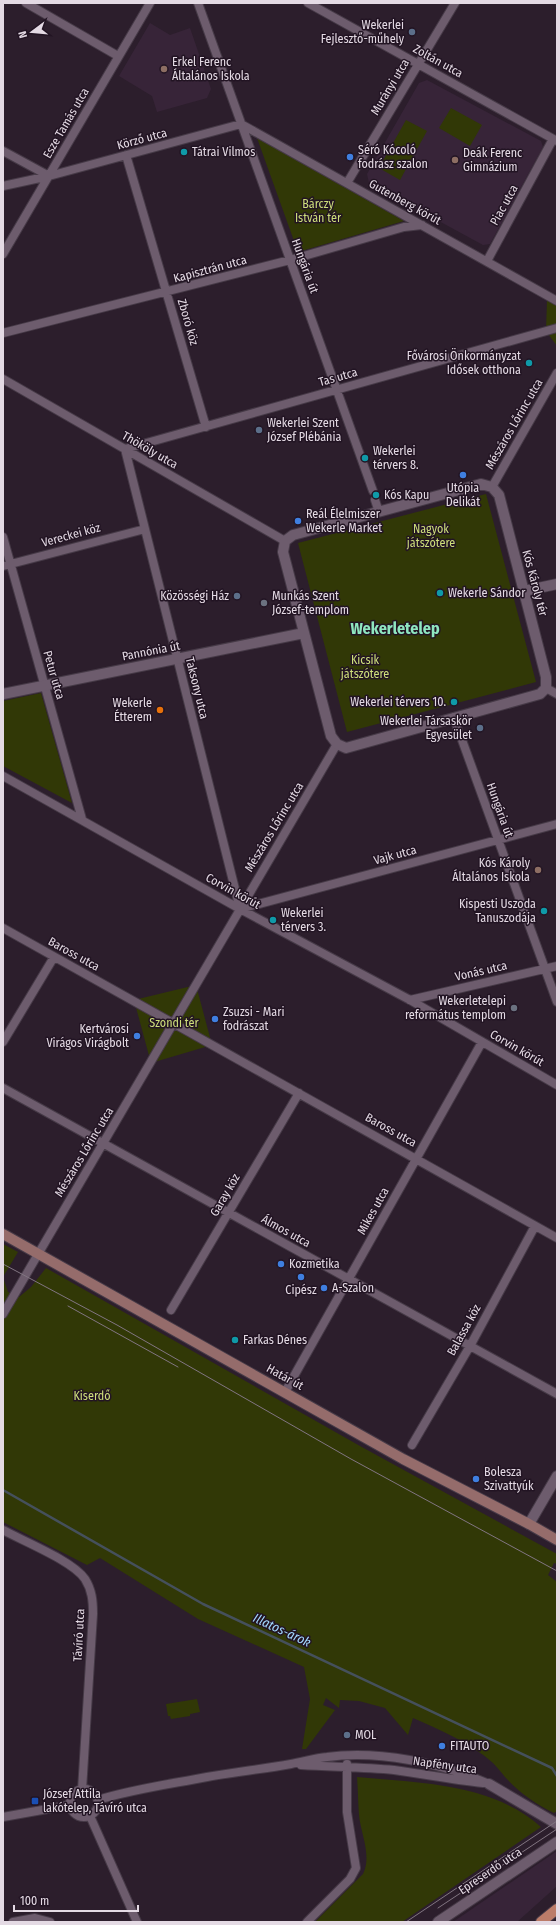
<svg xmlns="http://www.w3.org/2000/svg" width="560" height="1925" font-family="'Fira Sans Condensed',sans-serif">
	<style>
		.built { fill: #372438 }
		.green { fill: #313806 }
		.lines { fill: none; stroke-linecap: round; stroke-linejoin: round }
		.stream { stroke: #45505c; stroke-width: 2.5 }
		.minor-casing { stroke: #463a47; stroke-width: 10 }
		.tertiary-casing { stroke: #463a47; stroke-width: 12 }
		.secondary-casing { stroke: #463a47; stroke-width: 12 }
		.primary-casing { stroke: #463a47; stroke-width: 12 }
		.minor { stroke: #6d5c6d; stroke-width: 8 }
		.tertiary { stroke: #6d5c6d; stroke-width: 10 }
		.secondary { stroke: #956c6b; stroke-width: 10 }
		.primary { stroke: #bc7c69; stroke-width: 10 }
		.tram { stroke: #817581; stroke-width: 1 }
		.service-dot { fill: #5c6f8a; stroke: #221423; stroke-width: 1.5 }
		.education-dot { fill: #8d6e63; stroke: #221423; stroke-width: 1.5 }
		.culture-dot { fill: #0f9aa8; stroke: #221423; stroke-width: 1.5 }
		.shop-dot { fill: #3f7fe0; stroke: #221423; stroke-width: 1.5 }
		.worship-dot { fill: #6b7280; stroke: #221423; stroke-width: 1.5 }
		.food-dot { fill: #e8710a; stroke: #221423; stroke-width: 1.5 }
		.transit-dot { fill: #1a4fb4; stroke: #221423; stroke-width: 1.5 }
		.labels { text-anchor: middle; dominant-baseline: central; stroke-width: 3; stroke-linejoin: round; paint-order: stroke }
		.poi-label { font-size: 12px; fill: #e4dae4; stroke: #221423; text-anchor: start }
		.street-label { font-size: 12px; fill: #e4dae4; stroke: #221423 }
		.park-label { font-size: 12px; fill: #cedf7b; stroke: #221423 }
		.water-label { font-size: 13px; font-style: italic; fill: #a2d7fc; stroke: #221423 }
		.district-label { font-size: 16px; font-weight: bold; fill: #8fe6c0; stroke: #221423 }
	</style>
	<rect width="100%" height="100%" fill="#2c1e2c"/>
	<path class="built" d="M 150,23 L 170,35 L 190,28 L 211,89 L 207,98 L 157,112 L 152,96 L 119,76 Z
		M 427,80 L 541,141 L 543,147 L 490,244 L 483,245 L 369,183 L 367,174 L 419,83 Z
		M 557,1851 L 557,1886 L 517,1922 L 453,1922 Z"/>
	<path class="green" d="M 451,108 L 482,125 L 470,146 L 439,128 Z
		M 406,120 L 427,131 L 400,180 L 379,168 Z
		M 257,138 L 404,221 L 298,252 Z
		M 547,300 L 557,306 L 557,346 L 546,331 Z
		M 486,494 L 536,682 L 347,732 L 298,543 Z
		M 41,693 L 72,803 L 3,766 L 3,701 Z
		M 196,985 L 212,1045 L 151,1063 L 134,1000 Z
		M 3,1244 L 18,1252 L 3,1277 L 8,1292 L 19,1297 L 31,1287 L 46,1268 L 360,1446 L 557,1554 L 557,1564 L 554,1563 L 548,1575 L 557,1582 L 557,1811 L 554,1813 C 535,1804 519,1792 505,1777 C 501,1772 497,1767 493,1763 C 471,1743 440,1730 413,1718 L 408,1735 L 385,1708 L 359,1701 L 340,1700 L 339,1708 L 326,1698 L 323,1705 L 335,1710 L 306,1749 L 302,1749 L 310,1699 L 304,1667 L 198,1619 L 100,1558 L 87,1565 L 3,1522 Z
		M 197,1699 L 200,1712 L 190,1714 L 190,1716 L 171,1719 L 170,1716 L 168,1716 L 166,1704 Z
		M 357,1777 C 420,1783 492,1783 541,1827 L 402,1922 L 315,1922 L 363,1874 C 372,1855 361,1835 359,1815 C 358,1802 358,1789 357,1777 Z"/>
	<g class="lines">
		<path class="stream" d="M 3,1490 L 203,1604 L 552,1768 L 557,1776"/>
		<defs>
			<path id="minor" d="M 26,3 L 118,56
				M 198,3 L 373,491
				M 308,3 L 557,141
				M 3,151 L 49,176
				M 126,155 L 206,427
				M 347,183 L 455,3
				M 3,186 L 49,176 L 241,124 L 557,301
				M 3,254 L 150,3
				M 487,261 L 553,139
				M 3,333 L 290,260 L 404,227 L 422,225
				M 3,379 L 285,541
				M 125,449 L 240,909 L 557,824
				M 125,449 L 557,328
				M 492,487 L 557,373
				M 375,500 L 379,512
				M 3,537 L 82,819
				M 3,566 L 145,529
				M 546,688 L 557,694
				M 454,717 L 458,730
				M 462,740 L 557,1002
				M 3,776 L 240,909 L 410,1000 L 557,1085
				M 3,928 L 557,1238
				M 410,1000 L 557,966
				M 3,1042 L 54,957
				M 3,1088 L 557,1394
				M 171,1310 L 299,1093
				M 3,1314 L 337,744
				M 285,1392 L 482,1042
				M 412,1445 L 470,1346 L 535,1226
				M 3,1530 C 23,1541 73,1561 85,1579 C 92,1590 93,1601 93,1614 L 82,1790
				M 301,1765 C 332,1767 364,1767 394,1770 C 424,1774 453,1780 483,1783
				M70 1803a14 14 0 1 1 28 0a14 14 0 1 1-28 0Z
				M 98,1800 C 133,1789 171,1784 207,1777 C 235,1772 263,1769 291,1764 C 303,1762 315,1758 327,1757 C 378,1750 442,1763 489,1784
				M 90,1816 L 137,1922
				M 3,1817 L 70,1805
				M 13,1922 L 35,1918 L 50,1922
				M 307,1922 L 350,1879 L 356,1868 L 347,1812 L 347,1764"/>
			<path id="tertiary" d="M 481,484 L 492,487 L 499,495 L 546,677 L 546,688 L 540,694 L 346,748 L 337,744 L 331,736 L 283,552 L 285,541 L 293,535 Z
				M 524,591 L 557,584
				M 3,694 L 304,633
				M 529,1524 L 557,1476
				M 489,1784 L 557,1824
				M 438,1922 L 557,1842"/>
			<path id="secondary" d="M 3,1234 L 403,1459 L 529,1524 L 557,1540"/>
			<path id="primary" d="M 541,1922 L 557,1909"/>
		</defs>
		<use href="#minor" class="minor-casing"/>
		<use href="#tertiary" class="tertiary-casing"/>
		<use href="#secondary" class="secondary-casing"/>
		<use href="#primary" class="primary-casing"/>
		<use href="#minor" class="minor"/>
		<use href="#tertiary" class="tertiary"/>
		<use href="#secondary" class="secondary"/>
		<use href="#primary" class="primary"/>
		<path class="tram" d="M 3,1264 L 117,1325 L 351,1459 L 557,1571
			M 68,1306 L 178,1367
			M 438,1908 L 557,1829
			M 406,1922 L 557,1821"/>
	</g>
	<g class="service-dot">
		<circle cx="412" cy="32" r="4"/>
		<circle cx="259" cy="430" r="4"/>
		<circle cx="237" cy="596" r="4"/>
		<circle cx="480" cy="728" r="4"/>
		<circle cx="347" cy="1735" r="4"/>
	</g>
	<g class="education-dot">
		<circle cx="164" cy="69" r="4"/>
		<circle cx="455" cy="160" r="4"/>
		<circle cx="538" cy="870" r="4"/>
	</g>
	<g class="culture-dot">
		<circle cx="184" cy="152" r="4"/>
		<circle cx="529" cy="363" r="4"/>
		<circle cx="365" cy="458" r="4"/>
		<circle cx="376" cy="495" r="4"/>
		<circle cx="440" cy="593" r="4"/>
		<circle cx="454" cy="702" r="4"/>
		<circle cx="544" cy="911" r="4"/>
		<circle cx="273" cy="920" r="4"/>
		<circle cx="235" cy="1340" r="4"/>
	</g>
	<g class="shop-dot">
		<circle cx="350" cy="157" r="4"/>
		<circle cx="463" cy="475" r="4"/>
		<circle cx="298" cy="521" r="4"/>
		<circle cx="215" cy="1019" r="4"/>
		<circle cx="137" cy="1036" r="4"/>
		<circle cx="281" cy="1264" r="4"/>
		<circle cx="301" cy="1277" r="4"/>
		<circle cx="324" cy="1288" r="4"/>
		<circle cx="476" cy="1479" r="4"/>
		<circle cx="442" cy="1746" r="4"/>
	</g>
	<g class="worship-dot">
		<circle cx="264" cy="603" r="4"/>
		<circle cx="514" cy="1008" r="4"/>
	</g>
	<circle class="food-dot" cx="160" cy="710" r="4"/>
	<rect class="transit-dot" x="31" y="1797" width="8" height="8" rx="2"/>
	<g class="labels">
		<g class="poi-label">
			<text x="404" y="25" text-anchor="end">Wekerlei<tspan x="404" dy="14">Fejlesztő-műhely</tspan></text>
			<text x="172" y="62">Erkel Ferenc<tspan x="172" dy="14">Általános Iskola</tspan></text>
			<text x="358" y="150">Séró Kócoló<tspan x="358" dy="14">fodrász szalon</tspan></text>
			<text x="192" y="152">Tátrai Vilmos</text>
			<text x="463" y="153">Deák Ferenc<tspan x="463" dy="14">Gimnázium</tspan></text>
			<text x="521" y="356" text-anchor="end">Fővárosi Önkormányzat<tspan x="521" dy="14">Idősek otthona</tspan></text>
			<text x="267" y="423">Wekerlei Szent<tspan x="267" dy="14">József Plébánia</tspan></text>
			<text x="373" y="451">Wekerlei<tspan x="373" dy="14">térvers 8.</tspan></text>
			<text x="463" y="488" text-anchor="middle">Utópia<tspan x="463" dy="14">Delikát</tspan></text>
			<text x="384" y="495">Kós Kapu</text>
			<text x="306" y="514">Reál Élelmiszer<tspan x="306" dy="14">Wekerle Market</tspan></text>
			<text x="448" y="593">Wekerle Sándor</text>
			<text x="229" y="596" text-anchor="end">Közösségi Ház</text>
			<text x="272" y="596">Munkás Szent<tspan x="272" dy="14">József-templom</tspan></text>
			<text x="446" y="702" text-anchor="end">Wekerlei térvers 10.</text>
			<text x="152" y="703" text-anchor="end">Wekerle<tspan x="152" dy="14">Étterem</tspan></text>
			<text x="472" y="721" text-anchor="end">Wekerlei Társaskör<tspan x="472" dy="14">Egyesület</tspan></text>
			<text x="530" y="863" text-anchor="end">Kós Károly<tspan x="530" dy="14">Általános Iskola</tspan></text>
			<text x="536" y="904" text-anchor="end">Kispesti Uszoda<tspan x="536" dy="14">Tanuszodája</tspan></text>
			<text x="281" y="913">Wekerlei<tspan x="281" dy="14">térvers 3.</tspan></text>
			<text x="506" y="1001" text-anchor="end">Wekerletelepi<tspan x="506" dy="14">református templom</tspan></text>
			<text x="223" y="1012">Zsuzsi - Mari<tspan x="223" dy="14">fodrászat</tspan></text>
			<text x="129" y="1029" text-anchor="end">Kertvárosi<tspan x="129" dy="14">Virágos Virágbolt</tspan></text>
			<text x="289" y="1264">Kozmetika</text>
			<text x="332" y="1288">A-Szalon</text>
			<text x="301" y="1290" text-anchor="middle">Cipész</text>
			<text x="243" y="1340">Farkas Dénes</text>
			<text x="484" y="1472">Bolesza<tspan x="484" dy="14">Szivattyúk</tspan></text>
			<text x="355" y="1735">MOL</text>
			<text x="450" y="1746">FITAUTO</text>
			<text x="43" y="1794">József Attila<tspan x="43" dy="14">lakótelep, Távíró utca</tspan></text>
		</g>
		<g class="street-label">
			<text transform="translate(438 61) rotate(29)">Zoltán utca</text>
			<text transform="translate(390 87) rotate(-59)">Murányi utca</text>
			<text transform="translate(66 123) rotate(-60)">Esze Tamás utca</text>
			<text transform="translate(142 139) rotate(-15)">Körző utca</text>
			<text transform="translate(405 202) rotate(29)">Gutenberg körút</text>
			<text transform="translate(504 205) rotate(-61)">Piac utca</text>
			<text transform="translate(305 266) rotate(70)">Hungária út</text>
			<text transform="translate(210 269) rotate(-15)">Kapisztrán utca</text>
			<text transform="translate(188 322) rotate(74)">Zboró köz</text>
			<text transform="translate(338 377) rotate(-16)">Tas utca</text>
			<text transform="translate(514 424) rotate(-60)">Mészáros Lőrinc utca</text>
			<text transform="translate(150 450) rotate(30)">Thököly utca</text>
			<text transform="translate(71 535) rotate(-15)">Vereckei köz</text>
			<text transform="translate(535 583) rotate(75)">Kós Károly tér</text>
			<text transform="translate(151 651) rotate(-11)">Pannónia út</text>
			<text transform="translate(54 675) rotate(74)">Petur utca</text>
			<text transform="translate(197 688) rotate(76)">Taksony utca</text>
			<text transform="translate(500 810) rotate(70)">Hungária út</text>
			<text transform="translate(274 827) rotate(-59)">Mészáros Lőrinc utca</text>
			<text transform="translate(395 855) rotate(-15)">Vajk utca</text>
			<text transform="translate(233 891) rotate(29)">Corvin körút</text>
			<text transform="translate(74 954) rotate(29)">Baross utca</text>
			<text transform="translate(481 971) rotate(-13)">Vonás utca</text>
			<text transform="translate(517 1048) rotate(30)">Corvin körút</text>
			<text transform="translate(391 1130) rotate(29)">Baross utca</text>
			<text transform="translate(84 1152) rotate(-59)">Mészáros Lőrinc utca</text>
			<text transform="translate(225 1195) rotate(-60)">Garay köz</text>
			<text transform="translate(373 1211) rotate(-61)">Mikes utca</text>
			<text transform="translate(286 1231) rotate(29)">Álmos utca</text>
			<text transform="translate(464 1330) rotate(-61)">Balassa köz</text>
			<text transform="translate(285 1377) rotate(29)">Határ út</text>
			<text transform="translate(79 1635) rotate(-87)">Távíró utca</text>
			<text transform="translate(445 1765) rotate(8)">Napfény utca</text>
			<text transform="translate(490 1871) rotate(-34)">Epreserdő utca</text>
		</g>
		<g class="park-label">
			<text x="318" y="204">Bárczy<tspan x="318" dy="14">István tér</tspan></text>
			<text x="431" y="529">Nagyok<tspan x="431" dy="14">játszótere</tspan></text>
			<text x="365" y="660">Kicsik<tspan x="365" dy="14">játszótere</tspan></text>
			<text x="174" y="1023">Szondi tér</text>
			<text x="92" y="1396">Kiserdő</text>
		</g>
		<g class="water-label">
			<text transform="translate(282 1630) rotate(25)">Illatos-árok</text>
		</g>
		<g class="district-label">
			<text x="395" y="628">Wekerletelep</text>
		</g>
	</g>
	<rect width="560" height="1925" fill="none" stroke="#e4dae4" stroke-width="8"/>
	<g transform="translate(32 32) rotate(254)" stroke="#221423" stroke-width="3" paint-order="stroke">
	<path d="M0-3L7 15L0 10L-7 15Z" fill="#e4dae4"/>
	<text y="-6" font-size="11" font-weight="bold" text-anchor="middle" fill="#e4dae4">N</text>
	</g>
	<path d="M14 1905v6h124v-6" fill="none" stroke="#e4dae4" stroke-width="2"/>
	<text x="20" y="1905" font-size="12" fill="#e4dae4" stroke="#221423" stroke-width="3" paint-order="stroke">100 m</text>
</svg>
